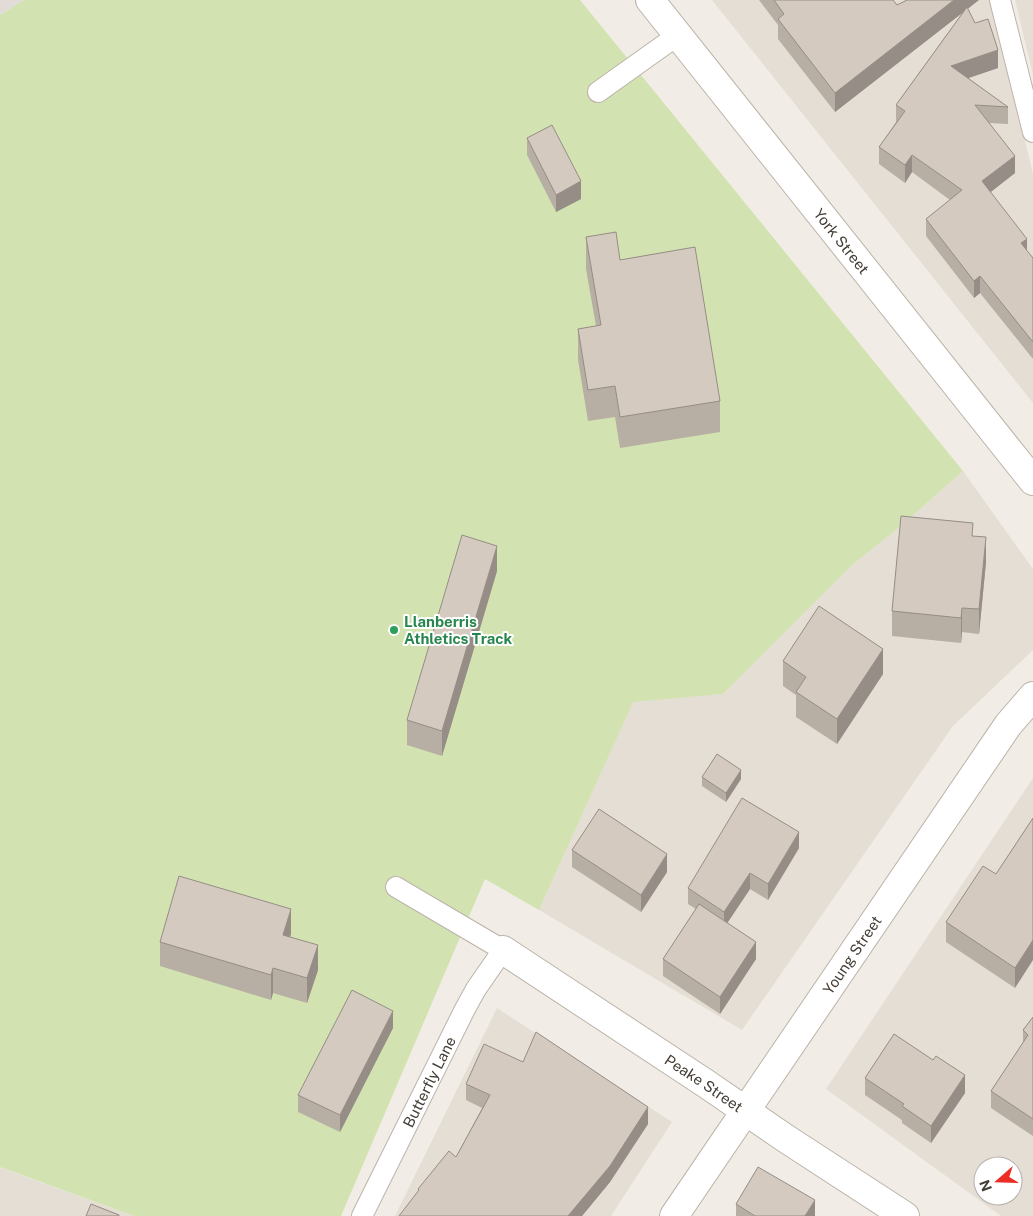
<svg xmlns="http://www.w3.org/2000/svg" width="1033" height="1216" font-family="'Public Sans',sans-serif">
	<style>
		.residential { fill: #e5ded4; fill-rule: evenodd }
		.industrial { fill: #e1dcd7 }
		.green { fill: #d2e3b1 }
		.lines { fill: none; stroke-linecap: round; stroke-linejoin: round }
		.service-casing { stroke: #bcb3a9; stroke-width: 22 }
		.minor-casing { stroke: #bcb3a9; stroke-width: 30 }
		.service { stroke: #fff; stroke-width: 20 }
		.minor { stroke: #fff; stroke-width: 28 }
		.wall { fill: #b7aea4 }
		.shaded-wall { fill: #958d86 }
		.building { fill: #d5cabf; stroke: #958d86 }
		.leisure-dot { fill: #2e9e5b; stroke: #fff; stroke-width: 2 }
		.labels { text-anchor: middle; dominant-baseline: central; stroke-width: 4; stroke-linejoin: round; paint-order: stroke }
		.street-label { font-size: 15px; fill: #443d36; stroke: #fff }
		.leisure-label { font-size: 15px; font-weight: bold; fill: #27864d; stroke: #fff; text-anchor: start }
	</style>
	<rect width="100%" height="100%" fill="#f1ede6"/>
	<path class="residential" d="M 712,0 L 989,0 L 993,7 L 1033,174 L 1033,403 Z
		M 1015,0 L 1033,0 L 1033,75 Z
		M 963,471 L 1033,569 L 1033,650 L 953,726 L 742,1030 L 539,910 L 633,701 L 723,694 L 851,566 L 902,525 Z
		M 1033,778 L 1033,1216 L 1001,1216 L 826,1089 ZM 983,1166 L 1013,1166 L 1013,1196 L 983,1196 Z
		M 497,1008 L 672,1122 L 611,1216 L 395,1216 Z
		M 0,1167 L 12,1172 L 134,1216 L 0,1216 Z"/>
	<path class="industrial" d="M 0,0 L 24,0 L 0,15 Z"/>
	<path class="green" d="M 24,0 L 580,0 L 963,471 L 902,525 L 851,566 L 723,694 L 633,702 L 539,910 L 485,879 L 341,1216 L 134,1216 L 0,1167 L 0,15 Z"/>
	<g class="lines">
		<defs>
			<g id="service">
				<path d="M 1000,0 L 1033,132"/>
				<path d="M 598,92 L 678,35"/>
				<path id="s1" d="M 362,1216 L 465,1009 L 476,989 L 503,950 L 396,887"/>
			</g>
			<g id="minor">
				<path id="s2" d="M 650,0 L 1033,481"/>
				<path id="s3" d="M 503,950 L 705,1083 L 785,1138 L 905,1216"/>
				<path id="s4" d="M 674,1216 L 1008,725 L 1033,696"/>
			</g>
		</defs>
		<use href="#service" class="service-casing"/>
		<use href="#minor" class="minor-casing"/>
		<use href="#service" class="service"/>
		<use href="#minor" class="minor"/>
	</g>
	<path class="wall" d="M 759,0 L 893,0 L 897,5 L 907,0 L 979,0 L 967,9 L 998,68 L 968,78 L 1008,107 L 1008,124 L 989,123 L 1015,173 L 990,192 L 1027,251 L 1033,258 L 1033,359 L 980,293 L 974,298 L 926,236 L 926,219 L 950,200 L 912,172 L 905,183 L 879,164 L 879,147 L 896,122 L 896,105 L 963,12 L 835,112 L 778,39 L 778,25 Z
		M 527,138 L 581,199 L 556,212 L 527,155 Z
		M 586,237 L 620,260 L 720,401 L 720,432 L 620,448 L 615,417 L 588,421 L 578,360 L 578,329 L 596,326 L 586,269 Z
		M 973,536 L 986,562 L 979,634 L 962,632 L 961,643 L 892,636 L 892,611 Z
		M 497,571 L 442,756 L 407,745 L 407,720 Z
		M 783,661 L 883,674 L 837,744 L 796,717 L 796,695 L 783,686 Z
		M 702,777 L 741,779 L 726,802 L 702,786 Z
		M 1033,818 L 1015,988 L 946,942 L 946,922 L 996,874 Z
		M 799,848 L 768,900 L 750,889 L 727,923 L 756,959 L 720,1014 L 663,976 L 663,959 L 696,909 L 688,904 L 688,888 Z
		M 572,850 L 667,872 L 641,912 L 572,867 Z
		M 291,934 L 290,937 L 318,970 L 307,1003 L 273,993 L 271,1000 L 160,966 L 160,942 Z
		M 1033,1017 L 1033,1136 L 991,1108 L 991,1091 L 1023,1043 L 1023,1030 Z
		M 393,1028 L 340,1132 L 298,1112 L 298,1095 Z
		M 933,1060 L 965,1093 L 931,1143 L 902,1123 L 902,1120 L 865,1095 L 865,1078 Z
		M 466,1084 L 648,1124 L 610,1182 L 582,1216 L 399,1216 L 418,1192 L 418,1189 L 456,1157 L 482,1108 L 466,1100 Z
		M 736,1204 L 815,1216 L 736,1216 Z"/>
	<path class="shaded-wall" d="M 954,0 L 979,0 L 835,112 L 835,93 Z
		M 998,50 L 998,68 L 951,84 L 951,66 Z
		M 912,155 L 912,172 L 905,183 L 905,165 Z
		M 1015,156 L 1015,173 L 982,199 L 982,181 Z
		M 581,181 L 581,199 L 556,212 L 556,195 Z
		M 1027,239 L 1027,256 L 1021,243 Z
		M 980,276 L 980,293 L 974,298 L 974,281 Z
		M 986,537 L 986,562 L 979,634 L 979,609 Z
		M 497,546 L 497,571 L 442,756 L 442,731 Z
		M 962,608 L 962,632 L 961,643 L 961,618 Z
		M 883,649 L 883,674 L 837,744 L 837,719 Z
		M 741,770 L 741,779 L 726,802 L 726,793 Z
		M 799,832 L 799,848 L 768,900 L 768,884 Z
		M 667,854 L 667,872 L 641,912 L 641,895 Z
		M 750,873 L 750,889 L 724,928 L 724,912 Z
		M 291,909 L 291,934 L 283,960 L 283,935 Z
		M 1033,940 L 1033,960 L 1015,988 L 1015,968 Z
		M 756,942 L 756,959 L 720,1014 L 720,997 Z
		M 318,945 L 318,970 L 307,1003 L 307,978 Z
		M 273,968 L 273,993 L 271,1000 L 271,975 Z
		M 393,1011 L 393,1028 L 340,1132 L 340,1115 Z
		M 965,1075 L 965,1093 L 931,1143 L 931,1126 Z
		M 648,1107 L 648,1124 L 610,1182 L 582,1216 L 568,1216 Z
		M 815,1200 L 815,1216 L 805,1216 Z"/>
	<path class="building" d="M 774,0 L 893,0 L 897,5 L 907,0 L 954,0 L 835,93 L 778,19 L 784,14 Z
		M 967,7 L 975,23 L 988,19 L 998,50 L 951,66 L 1008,107 L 975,105 L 1015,156 L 982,181 L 1027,239 L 1021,243 L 1033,258 L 1033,342 L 980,276 L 974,281 L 926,219 L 962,190 L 912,155 L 905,165 L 879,147 L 905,111 L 896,105 Z
		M 552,125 L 581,181 L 556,195 L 527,138 Z
		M 616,232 L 620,260 L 695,247 L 720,401 L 620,417 L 615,386 L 588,390 L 578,329 L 601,325 L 586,237 Z
		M 901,516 L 973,523 L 972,536 L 986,537 L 979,609 L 962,608 L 961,618 L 892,611 Z
		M 462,535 L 497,546 L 442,731 L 407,720 Z
		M 819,606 L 883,649 L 837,719 L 796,692 L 806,677 L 783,661 Z
		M 717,754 L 741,770 L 726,793 L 702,777 Z
		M 742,798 L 799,832 L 768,884 L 750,873 L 724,912 L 688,888 Z
		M 599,809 L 667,854 L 641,895 L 572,850 Z
		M 1033,818 L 1033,940 L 1015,968 L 946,922 L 983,866 L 996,874 Z
		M 179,876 L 291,909 L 283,935 L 318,945 L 307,978 L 273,968 L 271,975 L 160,942 Z
		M 699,904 L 756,942 L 720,997 L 663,959 Z
		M 352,990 L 393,1011 L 340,1115 L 298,1095 Z
		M 1033,1017 L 1033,1119 L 991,1091 L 1028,1035 L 1023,1030 Z
		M 536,1032 L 648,1107 L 610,1166 L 568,1216 L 399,1216 L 419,1190 L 418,1189 L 449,1151 L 456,1157 L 490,1095 L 466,1084 L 484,1044 L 523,1062 Z
		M 894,1034 L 933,1060 L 936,1056 L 965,1075 L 931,1126 L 902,1106 L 904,1104 L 865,1078 Z
		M 758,1167 L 815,1200 L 805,1216 L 755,1216 L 736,1204 Z
		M 91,1204 L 119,1215 L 119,1216 L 86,1216 Z"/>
	<circle class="leisure-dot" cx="394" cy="630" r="5"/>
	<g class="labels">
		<g class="street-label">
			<text stroke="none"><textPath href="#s2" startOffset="308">York Street</textPath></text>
			<text stroke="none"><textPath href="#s4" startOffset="316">Young Street</textPath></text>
			<text stroke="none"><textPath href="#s1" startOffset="150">Butterfly Lane</textPath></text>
			<text stroke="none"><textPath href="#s3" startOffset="241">Peake Street</textPath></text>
		</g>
		<g class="leisure-label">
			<text x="404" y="621">Llanberris<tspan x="404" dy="17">Athletics Track</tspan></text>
		</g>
	</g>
	<g transform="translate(998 1181) rotate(250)"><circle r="24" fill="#ffffff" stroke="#b4b1af"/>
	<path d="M0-4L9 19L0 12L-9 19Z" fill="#eb2d23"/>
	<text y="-8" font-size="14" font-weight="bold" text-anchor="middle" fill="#443d36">N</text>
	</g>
</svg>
